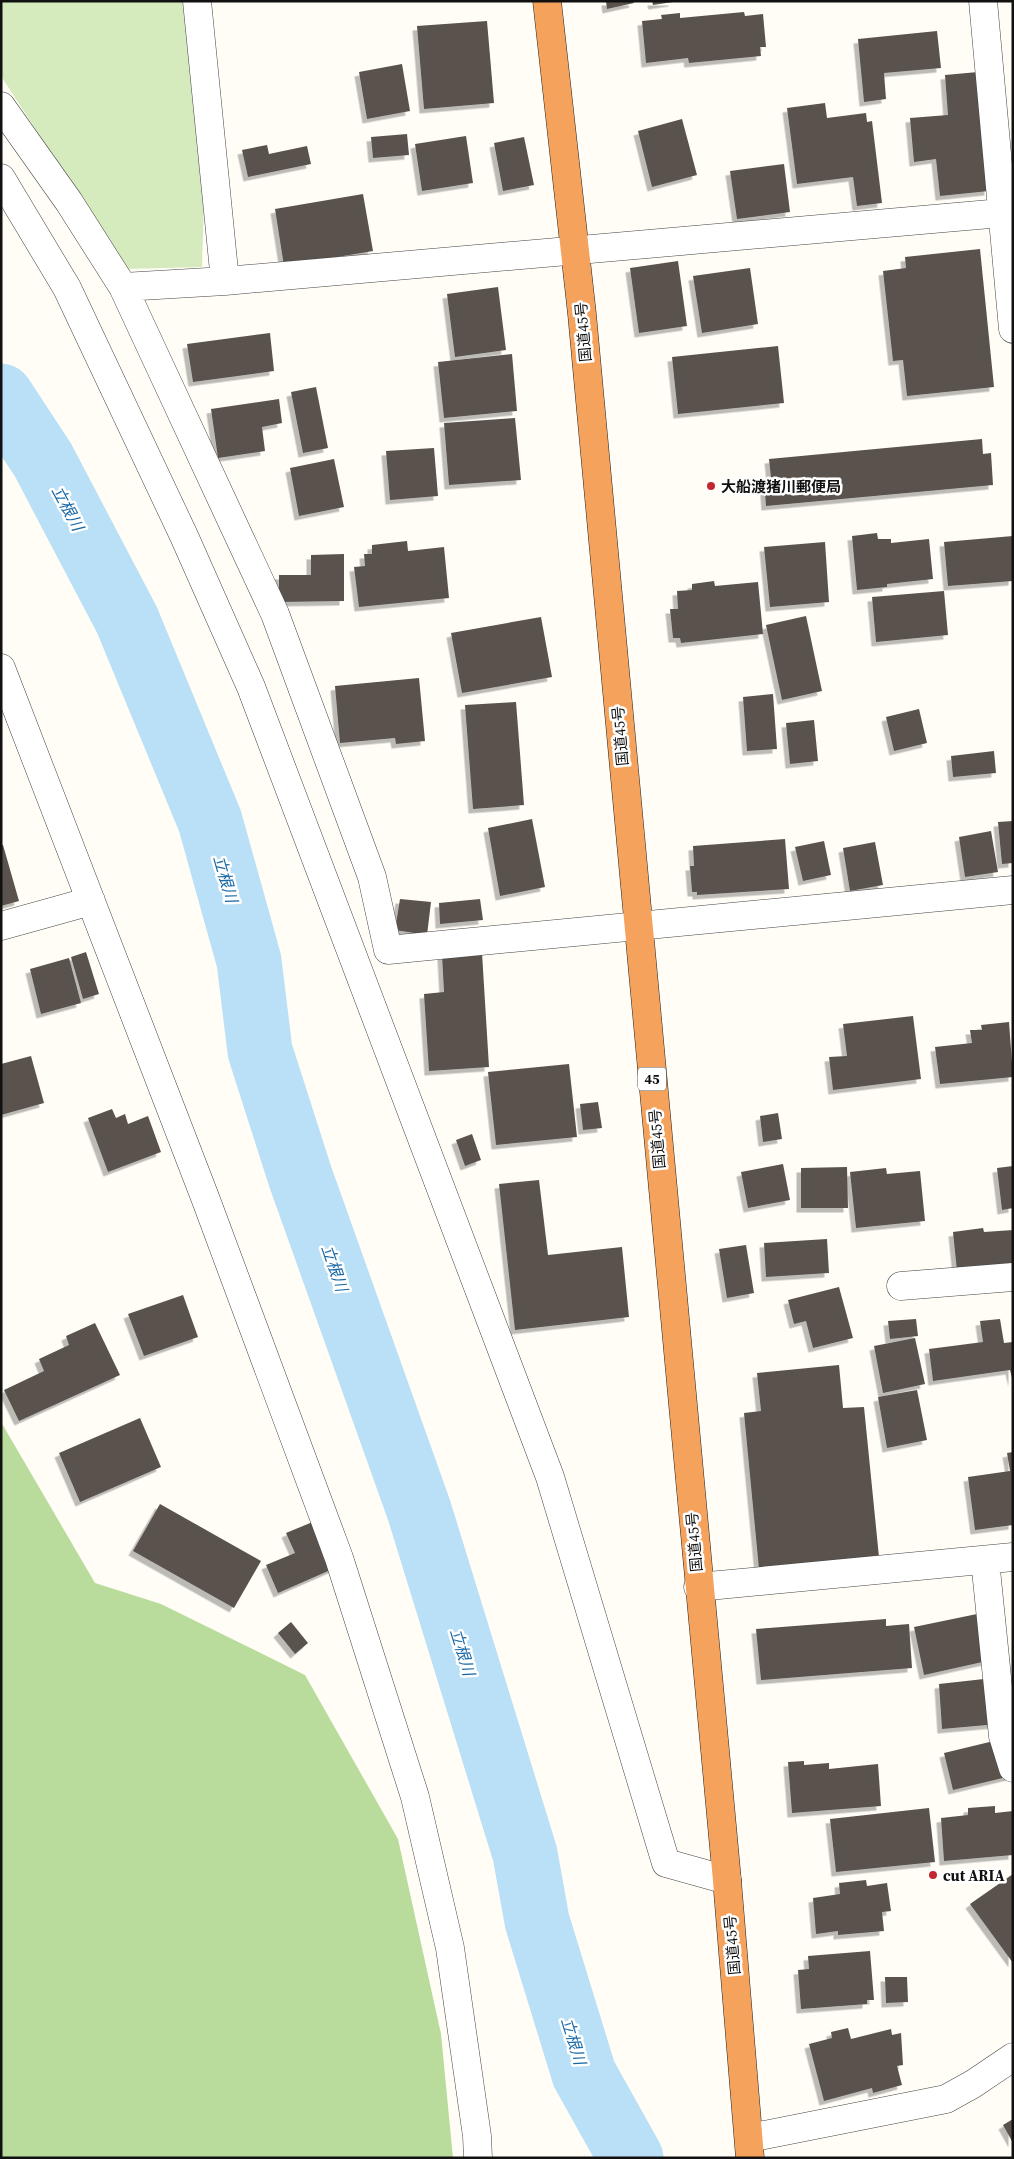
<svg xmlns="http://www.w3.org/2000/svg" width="1014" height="2159" font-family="'Source Serif 4','Noto Sans JP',serif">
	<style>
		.green { fill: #d5ebbd }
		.forest { fill: #b9dc9c }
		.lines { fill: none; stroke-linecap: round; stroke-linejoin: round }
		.river { stroke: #b9e0f7; stroke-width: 65 }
		.building { fill: #5a524d; filter: url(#shadow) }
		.street-casing { stroke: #444; stroke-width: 29 }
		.highway-casing { stroke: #222; stroke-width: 29 }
		.street { stroke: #fff; stroke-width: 28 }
		.highway { stroke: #f5a25d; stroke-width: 28 }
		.poi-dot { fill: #c4262e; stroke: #fff; stroke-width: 2 }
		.labels { text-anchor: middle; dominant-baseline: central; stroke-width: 5; stroke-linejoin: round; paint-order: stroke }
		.shield { fill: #fff; stroke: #585858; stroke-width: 1 }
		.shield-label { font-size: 14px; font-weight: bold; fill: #111 }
		.street-label { font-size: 15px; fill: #111; stroke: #fff }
		.poi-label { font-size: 15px; font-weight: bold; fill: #111; stroke: #fff; text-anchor: start }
		.water-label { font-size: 16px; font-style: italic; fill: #1768a6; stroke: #fff }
	</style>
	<defs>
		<filter id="shadow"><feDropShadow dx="-4.5" dy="4.5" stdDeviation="0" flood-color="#0004"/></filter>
	</defs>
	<rect width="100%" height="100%" fill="#fffdf5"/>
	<path class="green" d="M 1,1 L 186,1 L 204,199 L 202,267 L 126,269 L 1,76 Z"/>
	<path class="forest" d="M 1,1422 L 95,1583 L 161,1604 L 305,1675 L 398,1839 L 441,2034 L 453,2158 L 1,2158 Z"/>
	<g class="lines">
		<path class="river" d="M 1,396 L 43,460 L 127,620 L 210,821 L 249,961 L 260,1051 L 300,1176 L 419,1510 L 525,1854 L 537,1921 L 584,2074 L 631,2158"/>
	</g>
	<path class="building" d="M 606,1 L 633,1 L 634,3 L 607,9 Z
		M 652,1 L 673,1 L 673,2 L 653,5 Z
		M 744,12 L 745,16 L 763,14 L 766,47 L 760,47 L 761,56 L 689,63 L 688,58 L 646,63 L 642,21 L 662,19 L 661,15 L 680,13 L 680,18 Z
		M 487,21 L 494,103 L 424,109 L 417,26 Z
		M 937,31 L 941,68 L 884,73 L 886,99 L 864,102 L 858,39 Z
		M 402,64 L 410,111 L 367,119 L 359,72 Z
		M 978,72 L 989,191 L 940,196 L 936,159 L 914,162 L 910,118 L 948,115 L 945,75 Z
		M 825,103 L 827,118 L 866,113 L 867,122 L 872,121 L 882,203 L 857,206 L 853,177 L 797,184 L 787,108 Z
		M 682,119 L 697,175 L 652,187 L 638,131 Z
		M 407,134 L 409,155 L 373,158 L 371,137 Z
		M 466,136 L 473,183 L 422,191 L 415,144 Z
		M 524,137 L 534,185 L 503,191 L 494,143 Z
		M 267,145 L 269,154 L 307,146 L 311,164 L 248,177 L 242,150 Z
		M 784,164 L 790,212 L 737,219 L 730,171 Z
		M 363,194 L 373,251 L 284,266 L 275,209 Z
		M 980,249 L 994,387 L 907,396 L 903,360 L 893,361 L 883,271 L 906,268 L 905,257 Z
		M 678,261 L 687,326 L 639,333 L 630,268 Z
		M 750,268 L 758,324 L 702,333 L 693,276 Z
		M 498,287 L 506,350 L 455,357 L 447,294 Z
		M 270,333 L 274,371 L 193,382 L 187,344 Z
		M 778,346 L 784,403 L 678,414 L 672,357 Z
		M 512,354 L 517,411 L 444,418 L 438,362 Z
		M 316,387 L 328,448 L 303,453 L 291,392 Z
		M 279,399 L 282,423 L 262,427 L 265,451 L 218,458 L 211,409 Z
		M 515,418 L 521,480 L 449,485 L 444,423 Z
		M 982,439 L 983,454 L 991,453 L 993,485 L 766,506 L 764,479 L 771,478 L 769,459 Z
		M 434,448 L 438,496 L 390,500 L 386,451 Z
		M 334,459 L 344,507 L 299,516 L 290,468 Z
		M 877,533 L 878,539 L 891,539 L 891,543 L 929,539 L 933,579 L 887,584 L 887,587 L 857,590 L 852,536 Z
		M 1013,536 L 1013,581 L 948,586 L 944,542 Z
		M 407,541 L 408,551 L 444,547 L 449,598 L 359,607 L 354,567 L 365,566 L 364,554 L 372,554 L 372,545 Z
		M 825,542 L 829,602 L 770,607 L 764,547 Z
		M 344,554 L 344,601 L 279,602 L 279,575 L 311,575 L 311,555 Z
		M 714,581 L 715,586 L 758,582 L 763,634 L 681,643 L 680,638 L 673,638 L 670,609 L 678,609 L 677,591 L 692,590 L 692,584 Z
		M 944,591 L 948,635 L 876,642 L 872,597 Z
		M 806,616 L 822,691 L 782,700 L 766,625 Z
		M 541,617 L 552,677 L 462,693 L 451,633 Z
		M 419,678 L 425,741 L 396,744 L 395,738 L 340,743 L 335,686 Z
		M 773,694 L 777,749 L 747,751 L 743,697 Z
		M 516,702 L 524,805 L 473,809 L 465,705 Z
		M 919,709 L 927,743 L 894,751 L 886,717 Z
		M 814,720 L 818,761 L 790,764 L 786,723 Z
		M 994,751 L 996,773 L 953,777 L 951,756 Z
		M 532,819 L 545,887 L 500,896 L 488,828 Z
		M 1013,821 L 1013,863 L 1002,864 L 998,822 Z
		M 991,831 L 998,872 L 965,877 L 959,837 Z
		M 785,839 L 789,889 L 697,895 L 697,892 L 692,892 L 690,866 L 694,866 L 693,846 Z
		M 824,841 L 831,875 L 803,881 L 795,847 Z
		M 875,842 L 883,885 L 850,891 L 843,848 Z
		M 1,845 L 3,845 L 19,901 L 1,906 Z
		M 400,899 L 431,902 L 427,935 L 395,930 Z
		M 480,899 L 483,920 L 440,924 L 439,903 Z
		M 86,952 L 99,994 L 83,999 L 71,957 Z
		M 482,953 L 489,1067 L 429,1071 L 424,994 L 444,992 L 442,955 Z
		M 69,958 L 81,1003 L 41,1014 L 30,969 Z
		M 913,1016 L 921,1079 L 833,1090 L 829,1057 L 847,1056 L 843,1024 Z
		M 1009,1022 L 1013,1077 L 940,1084 L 935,1047 L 972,1043 L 970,1030 L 982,1030 L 981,1025 Z
		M 31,1056 L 44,1103 L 1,1115 L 1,1064 Z
		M 569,1064 L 577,1137 L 496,1145 L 488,1072 Z
		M 598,1102 L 602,1128 L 583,1130 L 580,1104 Z
		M 112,1109 L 116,1118 L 125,1114 L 128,1124 L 148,1116 L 161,1152 L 108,1172 L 88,1118 Z
		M 778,1113 L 782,1139 L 763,1142 L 760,1116 Z
		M 472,1134 L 481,1160 L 465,1166 L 456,1140 Z
		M 783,1164 L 790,1200 L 748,1208 L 741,1172 Z
		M 1013,1166 L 1013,1208 L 1002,1210 L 997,1168 Z
		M 847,1167 L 848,1208 L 801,1208 L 801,1168 Z
		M 886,1168 L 887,1174 L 920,1171 L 925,1221 L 856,1228 L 850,1172 Z
		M 539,1180 L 548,1255 L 622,1247 L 629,1317 L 515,1330 L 499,1184 Z
		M 983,1228 L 984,1232 L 1013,1230 L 1013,1265 L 957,1271 L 953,1232 Z
		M 827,1239 L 829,1273 L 766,1277 L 764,1243 Z
		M 746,1245 L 754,1293 L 727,1298 L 719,1249 Z
		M 839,1287 L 853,1338 L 813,1348 L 806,1321 L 794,1324 L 788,1300 Z
		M 183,1295 L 198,1337 L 144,1356 L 128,1314 Z
		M 916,1319 L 918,1336 L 890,1339 L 888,1321 Z
		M 1000,1319 L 1004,1343 L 1013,1342 L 1013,1382 L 1010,1370 L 933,1381 L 929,1349 L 983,1342 L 980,1321 Z
		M 95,1323 L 120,1375 L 19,1421 L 4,1390 L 44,1371 L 39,1359 L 69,1345 L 66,1336 Z
		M 915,1338 L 925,1384 L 883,1393 L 874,1346 Z
		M 839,1365 L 843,1408 L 864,1407 L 879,1557 L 759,1569 L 744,1413 L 761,1411 L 757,1373 Z
		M 917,1390 L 927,1440 L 887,1448 L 878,1397 Z
		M 140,1418 L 161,1467 L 80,1502 L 59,1453 Z
		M 1013,1452 L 1013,1525 L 975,1530 L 968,1477 L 1010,1471 L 1007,1453 Z
		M 160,1504 L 261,1561 L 234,1608 L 133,1551 Z
		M 315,1521 L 335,1568 L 278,1593 L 266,1565 L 295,1553 L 286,1533 Z
		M 977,1614 L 987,1661 L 924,1675 L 914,1627 Z
		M 886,1619 L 886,1626 L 909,1624 L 912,1668 L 761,1680 L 756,1629 Z
		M 291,1622 L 308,1643 L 295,1654 L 278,1633 Z
		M 993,1678 L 998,1724 L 942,1729 L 939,1684 Z
		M 1002,1739 L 1011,1776 L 953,1790 L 944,1753 Z
		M 804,1761 L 804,1765 L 829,1763 L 829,1769 L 878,1764 L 881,1806 L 792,1813 L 788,1762 Z
		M 995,1806 L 995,1813 L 1013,1811 L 1013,1855 L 944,1861 L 941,1818 L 968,1815 L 968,1808 Z
		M 929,1808 L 935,1862 L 836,1872 L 830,1819 Z
		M 1013,1874 L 1013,1963 L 970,1904 Z
		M 866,1880 L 867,1886 L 887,1883 L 891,1911 L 882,1912 L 884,1931 L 838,1935 L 838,1931 L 816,1934 L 813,1898 L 840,1894 L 839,1883 Z
		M 870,1951 L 874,2000 L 867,2000 L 867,2004 L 801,2009 L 798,1970 L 809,1969 L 808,1956 Z
		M 885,1977 L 907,1977 L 908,2002 L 886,2003 Z
		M 848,2028 L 851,2039 L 891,2029 L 892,2035 L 901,2033 L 903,2065 L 897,2066 L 902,2085 L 873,2093 L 872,2088 L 824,2101 L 809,2044 L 832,2038 L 831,2032 Z
		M 1013,2119 L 1013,2143 L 1003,2125 Z"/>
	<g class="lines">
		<defs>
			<path id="street" d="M 197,1 L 225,281 L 1013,212
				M 983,1 L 1013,329
				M 1,106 L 69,202 L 123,287 L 275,614 L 372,877 L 388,950 L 1013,890
				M 1,178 L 67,288 L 184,536 L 251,687 L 550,1477 L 666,1863 L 727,1880
				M 123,287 L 225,281
				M 1,668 L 206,1200 L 339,1558 L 415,1797 L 450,1948 L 477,2136 L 478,2158
				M 1,926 L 91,901
				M 901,1286 L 1013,1277
				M 985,1560 L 1003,1736 L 1013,1768
				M 698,1587 L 1013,1557
				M 749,2138 L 946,2099 L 973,2084 L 1013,2057"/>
			<path id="highway" d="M 547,1 L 582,314 L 727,1880 L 750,2158"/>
		</defs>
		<use href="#street" class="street-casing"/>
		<use href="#highway" class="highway-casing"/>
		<use href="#street" class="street"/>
		<use href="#highway" class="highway"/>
	</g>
	<g class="poi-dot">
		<circle cx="711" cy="486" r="5"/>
		<circle cx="933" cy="1875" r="5"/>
	</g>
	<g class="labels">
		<rect class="shield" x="638" y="1067.5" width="28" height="23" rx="4"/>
		<g class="shield-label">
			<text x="652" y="1079">45</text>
		</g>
		<g class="street-label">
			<text transform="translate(583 332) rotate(-95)">国道45号</text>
			<text transform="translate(620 736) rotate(-95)">国道45号</text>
			<text transform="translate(657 1139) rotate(-95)">国道45号</text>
			<text transform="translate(694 1542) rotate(-95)">国道45号</text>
			<text transform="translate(732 1945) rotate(-95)">国道45号</text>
		</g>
		<g class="poi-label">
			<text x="721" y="486">大船渡猪川郵便局</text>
			<text x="943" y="1875">cut ARIA</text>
		</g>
		<g class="water-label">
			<text transform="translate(68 508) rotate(62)">立根川</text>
			<text transform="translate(226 879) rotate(74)">立根川</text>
			<text transform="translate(335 1268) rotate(71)">立根川</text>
			<text transform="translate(463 1652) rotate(73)">立根川</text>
			<text transform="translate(574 2041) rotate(73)">立根川</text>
		</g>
	</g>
	<rect width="1014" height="2159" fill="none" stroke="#111111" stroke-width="5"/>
</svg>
